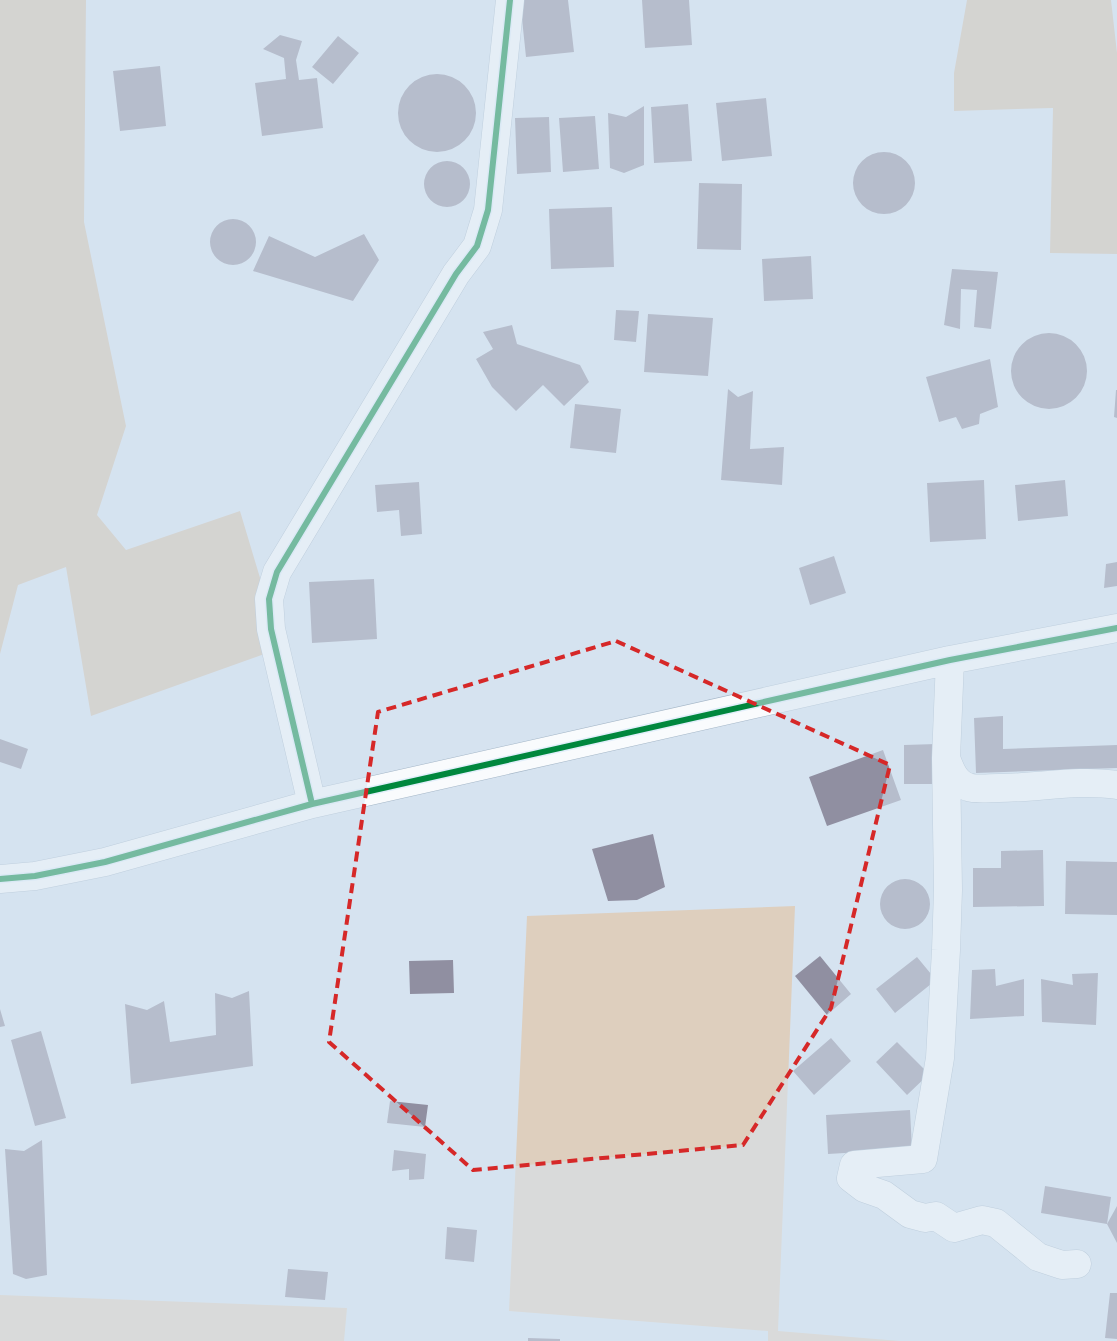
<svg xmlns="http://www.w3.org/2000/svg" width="1117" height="1341" font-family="Inter,sans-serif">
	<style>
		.green { fill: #decfbe }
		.forest { fill: #d3c0ac }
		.building { fill: #908fa1 }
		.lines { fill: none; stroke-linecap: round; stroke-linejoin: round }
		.minor-casing { stroke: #a4b6c7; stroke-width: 29 }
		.minor { stroke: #f9fbfd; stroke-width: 28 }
		.cycleway-casing { stroke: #e2effb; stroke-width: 9 }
		.cycleway { stroke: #00873e; stroke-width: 6 }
		.marked { fill: none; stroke: #d62828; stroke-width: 4; stroke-dasharray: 10 6; stroke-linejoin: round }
	</style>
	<rect width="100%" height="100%" fill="#d6e3f0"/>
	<path class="green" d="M 795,906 L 778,1331 L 900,1341 L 768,1341 L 768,1331 L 509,1311 L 527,916 Z
		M 0,1295 L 347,1308 L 344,1341 L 0,1341 Z"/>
	<path class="forest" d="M 0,0 L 86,0 L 84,222 L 126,426 L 97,515 L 126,550 L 240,511 L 281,648 L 91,716 L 66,567 L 18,585 L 0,654 Z
		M 967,0 L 1111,0 L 1117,53 L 1117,254 L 1050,253 L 1053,108 L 954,111 L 954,73 Z"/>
	<path class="building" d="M 520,0 L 568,0 L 574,52 L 526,57 Z
		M 642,0 L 689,0 L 692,45 L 645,48 Z
		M 280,35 L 302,41 L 296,60 L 299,80 L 317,78 L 323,128 L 262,136 L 255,83 L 286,79 L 284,58 L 263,49 Z
		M 338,36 L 359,53 L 333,84 L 312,67 Z
		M 160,66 L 166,126 L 120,131 L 113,71 Z
		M398 113a39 39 0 1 1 78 0a39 39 0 1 1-78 0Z
		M 766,98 L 772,156 L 722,161 L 716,103 Z
		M 688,104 L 692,161 L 654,163 L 651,107 Z
		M 644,106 L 644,165 L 624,173 L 610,168 L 608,113 L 626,117 Z
		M 595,116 L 599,169 L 563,172 L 559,118 Z
		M 549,117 L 551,172 L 517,174 L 515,118 Z
		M853 183a31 31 0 1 1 62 0a31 31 0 1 1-62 0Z
		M424 184a23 23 0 1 1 46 0a23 23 0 1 1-46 0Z
		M 699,183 L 742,184 L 741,250 L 697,249 Z
		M 612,207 L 614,267 L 551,269 L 549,209 Z
		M210 242a23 23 0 1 1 46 0a23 23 0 1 1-46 0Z
		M 364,234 L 379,260 L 353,301 L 253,271 L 269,236 L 315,257 Z
		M 811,256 L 813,299 L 764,301 L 762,259 Z
		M 952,269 L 998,272 L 991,329 L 974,327 L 977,290 L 961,289 L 960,329 L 944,325 Z
		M 616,310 L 639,311 L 636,342 L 614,340 Z
		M 648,314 L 713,318 L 708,376 L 644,372 Z
		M 512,325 L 517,344 L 580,365 L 589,382 L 564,406 L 543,385 L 516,411 L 492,387 L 476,359 L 493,349 L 483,332 Z
		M1011 371a38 38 0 1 1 76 0a38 38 0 1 1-76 0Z
		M 990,359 L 998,407 L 980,414 L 979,424 L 962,429 L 956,417 L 939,422 L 926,377 Z
		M 728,389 L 738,397 L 753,391 L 750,449 L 784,447 L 782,485 L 721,480 Z
		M 1116,390 L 1117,390 L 1117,418 L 1114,417 Z
		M 575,404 L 621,409 L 616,453 L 570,448 Z
		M 984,480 L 986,539 L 930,542 L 927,483 Z
		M 1065,480 L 1068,516 L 1018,521 L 1015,485 Z
		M 419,482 L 422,534 L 401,536 L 399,510 L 377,512 L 375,485 Z
		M 834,556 L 846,593 L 810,605 L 799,568 Z
		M 1117,562 L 1117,586 L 1104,588 L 1106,564 Z
		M 374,579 L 377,639 L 312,643 L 309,582 Z
		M 1003,716 L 1003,749 L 1117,745 L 1117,768 L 976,773 L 974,718 Z
		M 0,739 L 28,749 L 21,769 L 0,762 Z
		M 936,744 L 936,784 L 904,784 L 904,745 Z
		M 883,750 L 901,800 L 827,826 L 809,777 Z
		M 653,834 L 665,887 L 637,900 L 608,901 L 592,849 Z
		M 1043,850 L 1044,906 L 973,907 L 973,868 L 1001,868 L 1001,851 Z
		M 1066,861 L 1117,862 L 1117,915 L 1065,914 Z
		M880 904a25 25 0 1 1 50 0a25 25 0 1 1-50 0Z
		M 820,956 L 851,994 L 827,1015 L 795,976 Z
		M 917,957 L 936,980 L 895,1013 L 876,989 Z
		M 453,960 L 454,993 L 410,994 L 409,961 Z
		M 995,969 L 996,986 L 1024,979 L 1024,1016 L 970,1019 L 972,970 Z
		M 1098,973 L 1096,1025 L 1042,1022 L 1041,979 L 1073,985 L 1072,974 Z
		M 249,991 L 253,1066 L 131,1084 L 125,1004 L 147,1010 L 164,1001 L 170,1042 L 216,1035 L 215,993 L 232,998 Z
		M 0,1009 L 5,1026 L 0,1027 Z
		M 41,1031 L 66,1118 L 35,1126 L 11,1040 Z
		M 831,1038 L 851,1061 L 814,1095 L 793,1071 Z
		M 897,1042 L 929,1074 L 907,1095 L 876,1062 Z
		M 390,1101 L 428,1105 L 425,1127 L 387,1123 Z
		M 910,1110 L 912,1149 L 828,1154 L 826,1115 Z
		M 42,1140 L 47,1275 L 26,1279 L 13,1274 L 5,1149 L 24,1151 Z
		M 394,1150 L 426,1154 L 424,1179 L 409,1180 L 409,1169 L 392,1171 Z
		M 1045,1186 L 1111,1197 L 1107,1224 L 1041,1213 Z
		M 1117,1206 L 1117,1243 L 1107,1224 Z
		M 447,1227 L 477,1230 L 474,1262 L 445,1259 Z
		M 288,1269 L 328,1272 L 325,1300 L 285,1297 Z
		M 1110,1293 L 1117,1293 L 1117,1339 L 1105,1338 Z
		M 528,1338 L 560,1339 L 560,1341 L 528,1341 Z"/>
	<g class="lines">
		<defs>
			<path id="minor" d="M 950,660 L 946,758 L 948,890 L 946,950 L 940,1058 L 923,1159 L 854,1165 L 851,1178 L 864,1188 L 884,1195 L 910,1214 L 925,1218 L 936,1216 L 954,1228 L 982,1220 L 996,1223 L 1038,1257 L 1062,1265 L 1077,1264
				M 946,758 C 950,769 955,783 968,787 C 977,790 989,788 999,788 C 1038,788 1078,779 1117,785
				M 312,804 L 271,629 L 269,599 L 277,572 L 456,274 L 477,246 L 488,210 L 510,0
				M 0,879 L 35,876 L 105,862 L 312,804 L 950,660 L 1117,628"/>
		</defs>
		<use href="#minor" class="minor-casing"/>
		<use href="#minor" class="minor"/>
		<defs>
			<path id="cycleway" d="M 312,804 L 271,629 L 269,599 L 277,572 L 456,274 L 477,246 L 488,210 L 510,0
				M 0,879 L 35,876 L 105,862 L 312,804 L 950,660 L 1117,628"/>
		</defs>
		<use href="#cycleway" class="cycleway-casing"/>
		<use href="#cycleway" class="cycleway"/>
	</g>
	<path d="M0 0H1117V1341H0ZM 616,641 L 890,765 L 831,1008 L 743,1145 L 473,1170 L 329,1042 L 378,712 Z" fill="#d6e3f0" fill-opacity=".55" fill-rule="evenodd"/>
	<path class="marked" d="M 616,641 L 890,765 L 831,1008 L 743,1145 L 473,1170 L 329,1042 L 378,712 Z"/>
</svg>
